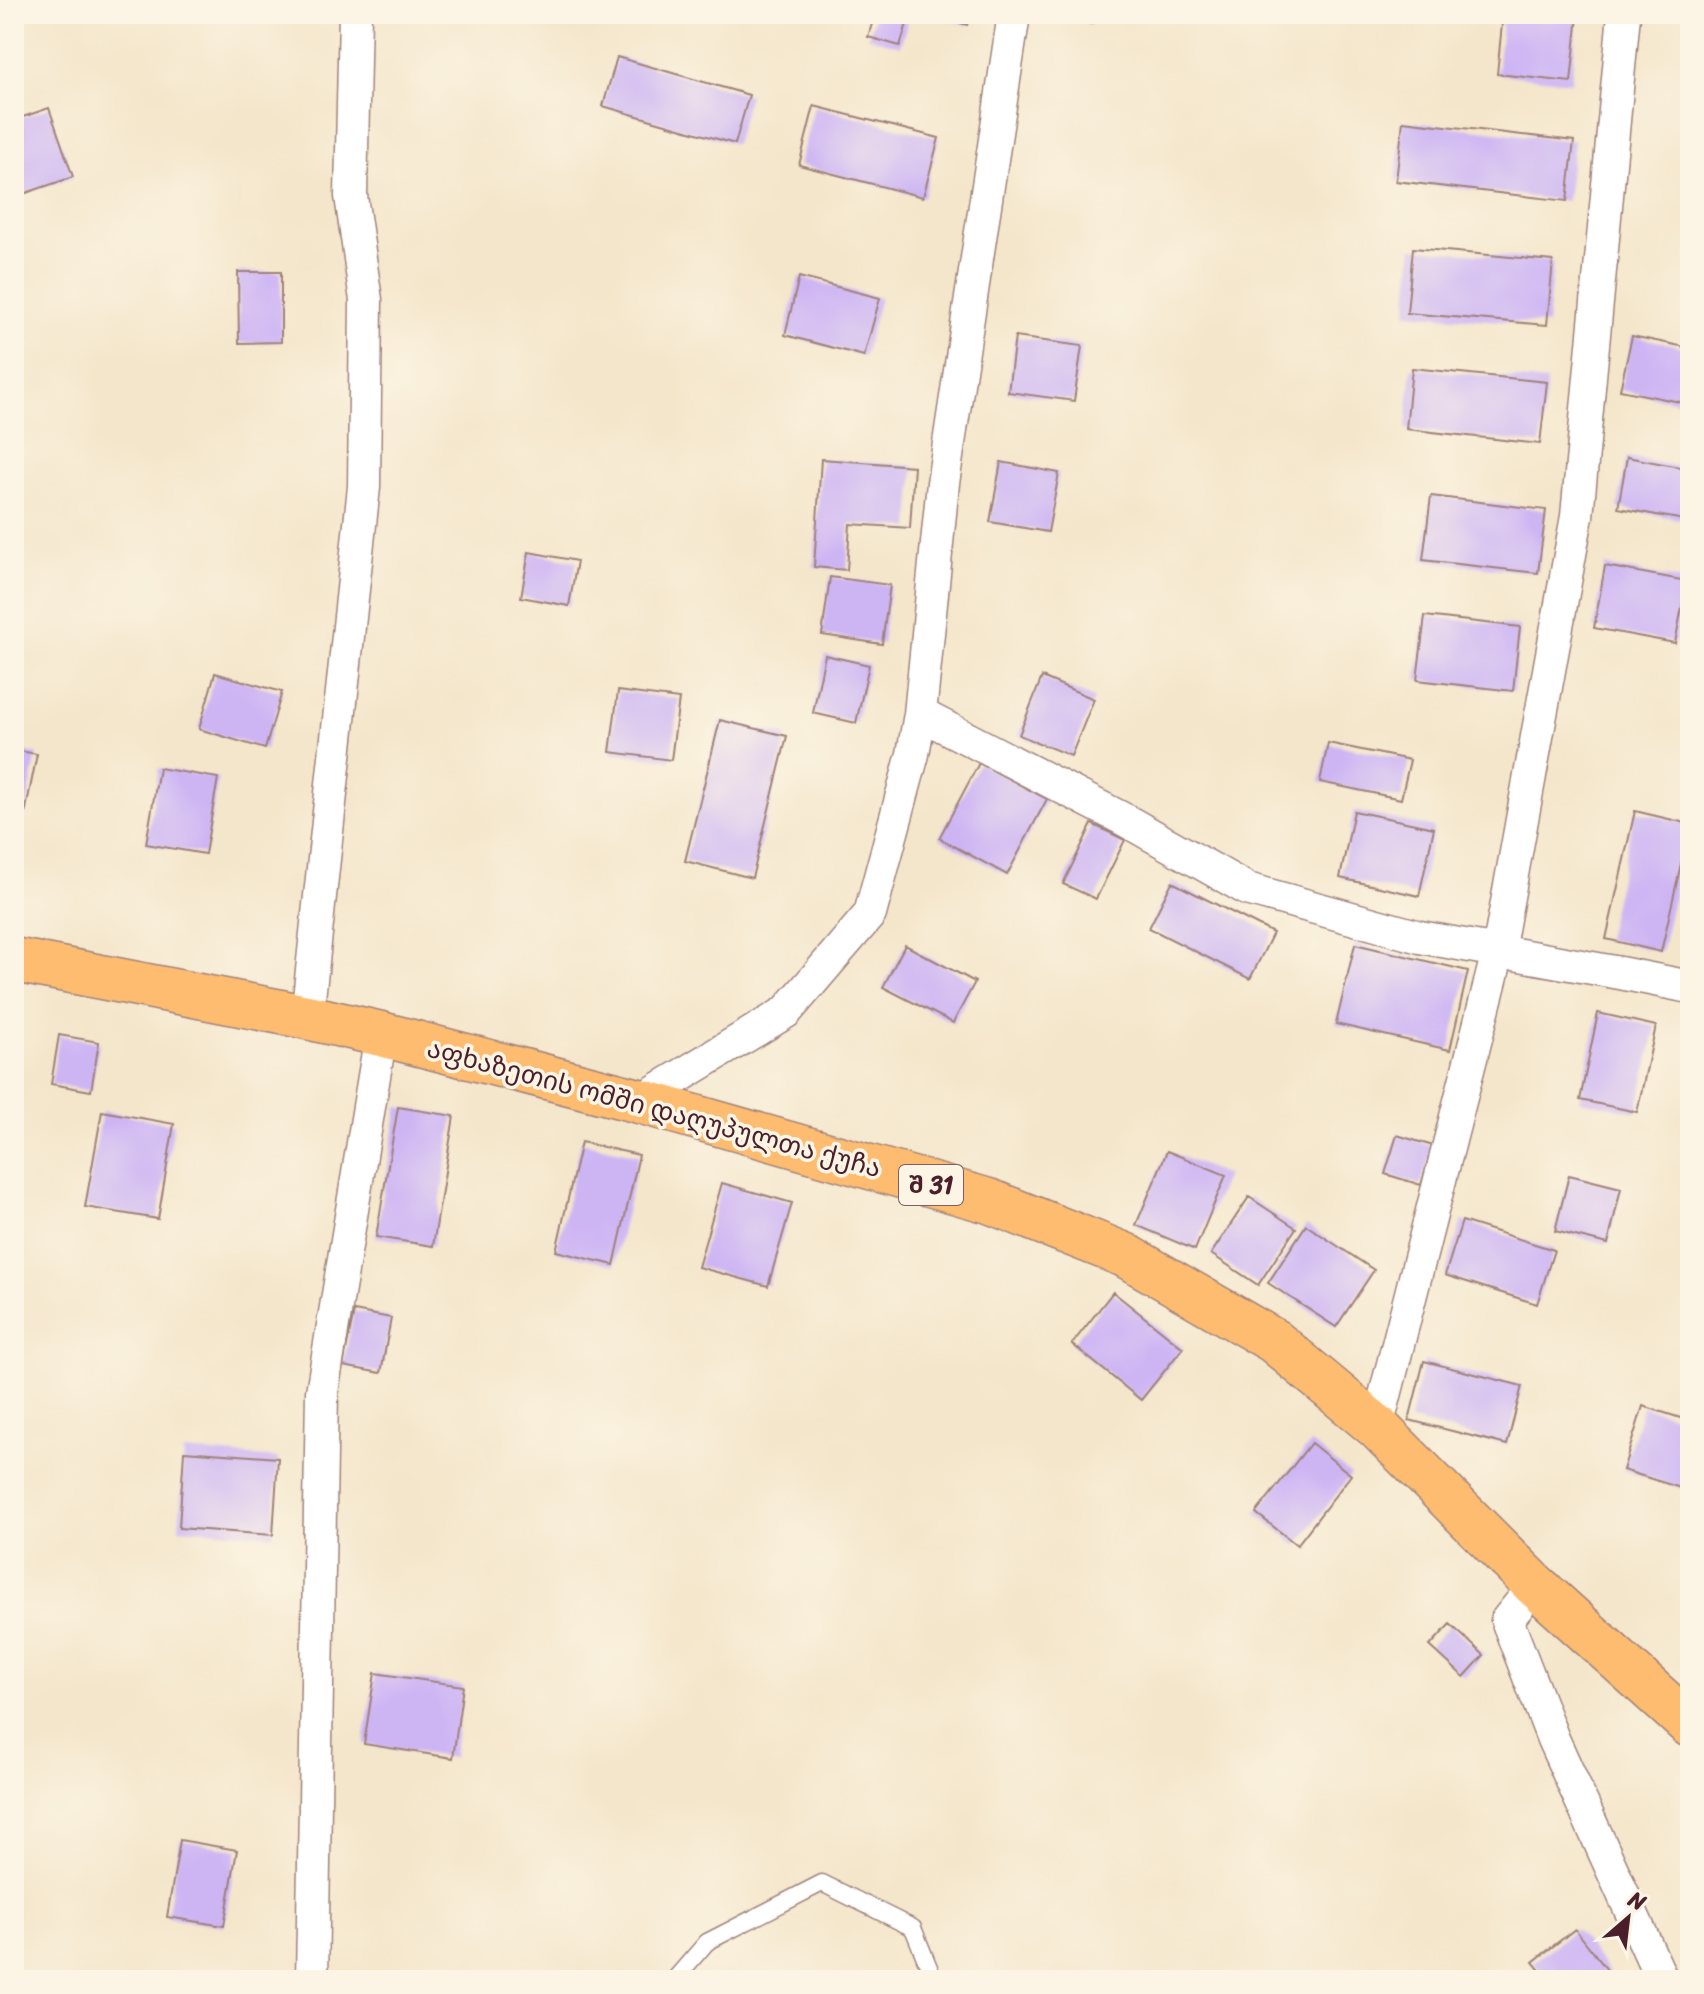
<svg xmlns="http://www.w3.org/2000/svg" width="1704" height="1994" font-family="Sriracha,'Noto Sans Georgian',sans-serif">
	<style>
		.building { fill: #cdb5f4 }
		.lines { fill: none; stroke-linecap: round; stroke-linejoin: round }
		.lane-casing { stroke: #9f827b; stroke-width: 19 }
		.street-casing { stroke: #9f827b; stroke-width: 35 }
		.primary-casing { stroke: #9f827b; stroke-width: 47 }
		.lane { stroke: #fff; stroke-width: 16 }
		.street { stroke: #fff; stroke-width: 32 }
		.primary { stroke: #febc70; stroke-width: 44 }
		.labels { text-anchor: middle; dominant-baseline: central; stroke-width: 7; stroke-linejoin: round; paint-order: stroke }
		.shield { fill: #fcf5e5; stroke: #7f5f63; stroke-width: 2 }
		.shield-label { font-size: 24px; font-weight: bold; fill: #4a1f2b }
		.street-label { font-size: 26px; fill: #4a1f2b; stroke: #fcf5e5 }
	</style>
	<rect width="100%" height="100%" fill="#fcf5e5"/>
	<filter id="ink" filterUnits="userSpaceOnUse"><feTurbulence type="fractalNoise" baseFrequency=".0125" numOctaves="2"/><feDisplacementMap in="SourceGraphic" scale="16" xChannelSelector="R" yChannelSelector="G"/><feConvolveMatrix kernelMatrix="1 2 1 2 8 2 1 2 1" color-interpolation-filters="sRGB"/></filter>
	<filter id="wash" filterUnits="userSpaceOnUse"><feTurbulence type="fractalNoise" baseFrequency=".006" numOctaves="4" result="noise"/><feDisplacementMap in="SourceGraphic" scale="32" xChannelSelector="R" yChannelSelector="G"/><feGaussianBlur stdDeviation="1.8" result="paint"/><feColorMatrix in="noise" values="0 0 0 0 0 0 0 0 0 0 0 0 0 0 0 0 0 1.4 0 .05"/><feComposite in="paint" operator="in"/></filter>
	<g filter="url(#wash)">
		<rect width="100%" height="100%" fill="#f4e6cb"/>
		<g id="blocks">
			<path class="building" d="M 875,14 L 910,14 L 900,46 L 868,37 Z
				M 932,14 L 971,14 L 967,25 Z
				M 1054,14 L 1095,14 L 1092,24 Z
				M 1503,14 L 1578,15 L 1571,82 L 1497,74 Z
				M 617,57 L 749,95 L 735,144 L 603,106 Z
				M 814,106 L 939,138 L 923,197 L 799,165 Z
				M 49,108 L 73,177 L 14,197 L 14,120 Z
				M 1403,121 L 1574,141 L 1567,201 L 1396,181 Z
				M 1413,248 L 1553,261 L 1547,325 L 1407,313 Z
				M 238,272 L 281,272 L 281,342 L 239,343 Z
				M 799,277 L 880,298 L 864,356 L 785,335 Z
				M 1632,336 L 1690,348 L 1690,404 L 1620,390 Z
				M 1015,337 L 1082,346 L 1074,401 L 1008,392 Z
				M 1412,368 L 1547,382 L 1540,444 L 1406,429 Z
				M 1627,457 L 1690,469 L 1690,521 L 1618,508 Z
				M 821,459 L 914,466 L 910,528 L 850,524 L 847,570 L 814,567 Z
				M 1001,462 L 1059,473 L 1048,532 L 990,522 Z
				M 1431,496 L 1546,510 L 1538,573 L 1423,560 Z
				M 529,552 L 577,561 L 569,606 L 521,597 Z
				M 1605,566 L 1687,581 L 1675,643 L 1594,628 Z
				M 830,577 L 890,585 L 882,644 L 822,635 Z
				M 1425,616 L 1520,627 L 1513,691 L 1417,680 Z
				M 825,655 L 869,665 L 856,723 L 813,713 Z
				M 215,673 L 282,692 L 265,749 L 199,729 Z
				M 1042,677 L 1094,699 L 1071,756 L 1019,735 Z
				M 618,691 L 679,699 L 671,760 L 610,752 Z
				M 720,720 L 787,736 L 752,878 L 685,861 Z
				M 1328,743 L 1410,760 L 1401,799 L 1320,782 Z
				M 14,750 L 37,754 L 25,814 L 14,812 Z
				M 979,763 L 1047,799 L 1007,875 L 939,838 Z
				M 159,768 L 218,778 L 205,854 L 146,844 Z
				M 1354,811 L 1434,828 L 1419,896 L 1340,878 Z
				M 1635,811 L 1690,824 L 1661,952 L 1606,939 Z
				M 1092,824 L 1125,840 L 1096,899 L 1063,884 Z
				M 1172,882 L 1273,933 L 1250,979 L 1149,928 Z
				M 1355,944 L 1468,971 L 1450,1050 L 1336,1024 Z
				M 905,945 L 975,982 L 953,1023 L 883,987 Z
				M 1598,1013 L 1656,1026 L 1637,1112 L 1580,1100 Z
				M 59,1035 L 99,1042 L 91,1091 L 51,1084 Z
				M 398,1107 L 454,1116 L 433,1246 L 376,1237 Z
				M 102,1111 L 174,1124 L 158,1219 L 85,1207 Z
				M 1397,1135 L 1433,1146 L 1421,1185 L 1385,1174 Z
				M 581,1142 L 639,1155 L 614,1265 L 556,1251 Z
				M 1167,1151 L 1226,1175 L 1195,1250 L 1136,1225 Z
				M 1569,1175 L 1621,1188 L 1608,1244 L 1555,1231 Z
				M 722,1183 L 792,1203 L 768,1286 L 698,1267 Z
				M 1249,1197 L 1296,1228 L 1258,1285 L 1211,1254 Z
				M 1462,1221 L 1554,1250 L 1537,1304 L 1445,1275 Z
				M 1306,1225 L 1374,1270 L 1336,1327 L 1268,1283 Z
				M 1113,1292 L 1183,1348 L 1141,1400 L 1072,1344 Z
				M 354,1311 L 391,1318 L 381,1373 L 343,1366 Z
				M 1424,1361 L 1522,1386 L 1507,1445 L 1409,1420 Z
				M 1643,1406 L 1690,1421 L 1690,1491 L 1623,1470 Z
				M 1311,1443 L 1351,1475 L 1297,1545 L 1256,1513 Z
				M 184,1451 L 278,1458 L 273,1535 L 179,1528 Z
				M 1450,1624 L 1484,1655 L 1464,1677 L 1430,1646 Z
				M 375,1673 L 463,1686 L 453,1758 L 364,1744 Z
				M 180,1840 L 237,1850 L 224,1926 L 167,1917 Z
				M 1575,1929 L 1615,1980 L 1548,1980 L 1533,1962 Z"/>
		</g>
	</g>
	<g filter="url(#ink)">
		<use href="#blocks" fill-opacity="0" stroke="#9f827b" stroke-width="2"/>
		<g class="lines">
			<defs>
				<path id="lane" d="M 674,1980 L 707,1942 L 822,1883 L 913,1928 L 934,1980"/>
				<path id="street" d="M 920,714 L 1125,820 L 1247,889 L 1420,937 L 1620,973 L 1690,987
					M 307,1017 L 364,487 L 366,300 L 351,196 L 355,14
					M 639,1101 L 786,1012 L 870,914 L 913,754 L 920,714 L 943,483 L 1014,14
					M 1377,1427 L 1498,952 L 1577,516 L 1624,14
					M 1535,1585 L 1507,1620 L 1553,1739 L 1662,1980
					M 312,1980 L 322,1392 L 381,1034"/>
				<path id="primary" d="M 14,960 L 307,1017 L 381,1034 L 639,1101 L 989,1201 L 1125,1255 L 1274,1341 L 1377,1427 L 1535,1585 L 1690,1725"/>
			</defs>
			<use href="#lane" class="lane-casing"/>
			<use href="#street" class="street-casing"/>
			<use href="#primary" class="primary-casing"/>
			<use href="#lane" class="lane"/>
			<use href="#street" class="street"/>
			<use href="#primary" class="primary"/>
		</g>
	</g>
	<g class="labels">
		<rect class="shield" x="899" y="1165" width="64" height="40" rx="6"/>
		<g class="shield-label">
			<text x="931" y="1185">შ 31</text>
		</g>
		<g class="street-label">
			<text transform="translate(654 1108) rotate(15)">აფხაზეთის ომში დაღუპულთა ქუჩა</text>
		</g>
	</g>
	<rect width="1704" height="1994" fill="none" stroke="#fcf5e5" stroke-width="48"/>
	<g transform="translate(1628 1918) rotate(28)" stroke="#fcf5e5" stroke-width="6" paint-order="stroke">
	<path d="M0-6L14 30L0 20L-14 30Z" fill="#4a1f2b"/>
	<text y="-12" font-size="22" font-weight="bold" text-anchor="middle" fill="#4a1f2b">N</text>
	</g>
</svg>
